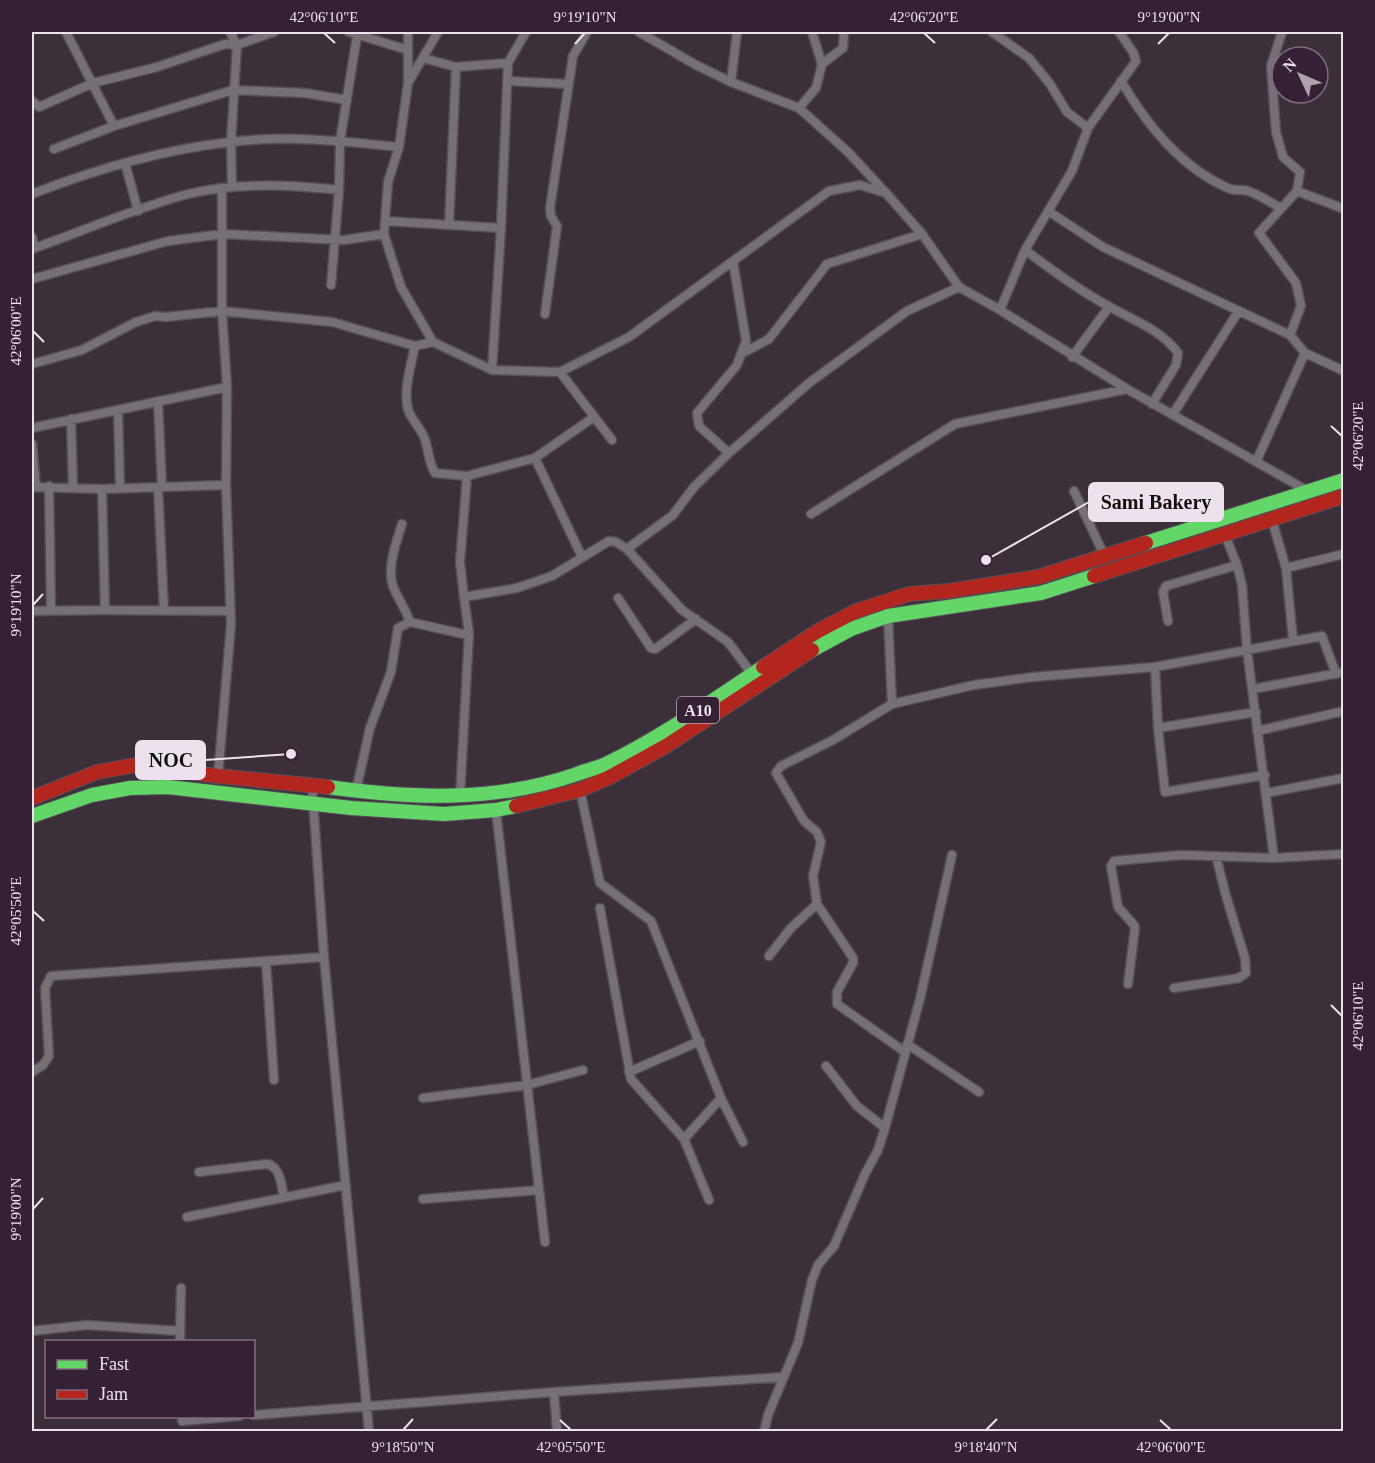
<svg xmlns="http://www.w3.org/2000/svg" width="1375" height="1463" font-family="'Times New Roman',serif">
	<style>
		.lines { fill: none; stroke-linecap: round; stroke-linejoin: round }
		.street-casing { stroke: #564e56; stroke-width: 11 }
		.fast-casing { stroke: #564e56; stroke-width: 16 }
		.jam-casing { stroke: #564e56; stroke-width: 16 }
		.street { stroke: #766f76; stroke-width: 8 }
		.fast { stroke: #63d668; stroke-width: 14 }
		.jam { stroke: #b3261e; stroke-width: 14 }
		.ticks { fill: none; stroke: #ede1ed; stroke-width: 2 }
		.labels { text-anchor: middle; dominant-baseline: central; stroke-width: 5; stroke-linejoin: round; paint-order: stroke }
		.shield { fill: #342234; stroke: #b6a8b6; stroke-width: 1.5 }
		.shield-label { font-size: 16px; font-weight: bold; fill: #ede1ed }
		.leader { fill: none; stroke: #ede1ed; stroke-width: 2 }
		.callout-dot { fill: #ede1ed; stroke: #342234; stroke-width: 2 }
		.callout { fill: #ede1ed; stroke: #ede1ed; stroke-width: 2 }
		.callout-label { font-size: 20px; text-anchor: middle; font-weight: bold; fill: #111 }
		.neatline { fill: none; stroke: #ede1ed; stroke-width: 2 }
		.ticks-label { font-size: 15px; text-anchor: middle; fill: #ede1ed }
	</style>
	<rect width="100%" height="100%" fill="#3b303a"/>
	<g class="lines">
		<defs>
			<path id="street" d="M 66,32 L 114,126
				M 230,32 L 237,45 L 231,142 L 232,187
				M 349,32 L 408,50
				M 408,32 L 408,83 L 399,147 L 388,182 L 384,234 L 401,287 L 433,342 L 492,370 L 560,372 L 629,337 L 829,191 L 860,185 L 886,193 L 922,234 L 959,287 L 1000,310 L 1127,389 L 1308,491
				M 639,32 L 696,65 L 731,82 L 799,108 L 849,153 L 886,193
				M 992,32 L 1029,58 L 1050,84 L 1067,112 L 1088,128
				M 1282,32 L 1271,66 L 1276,132 L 1283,157 L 1300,172 L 1297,191 L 1344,209
				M 423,58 L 456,67 L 508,63 L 526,32
				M 822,64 L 843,48 L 844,32
				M 507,81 L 569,84
				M 1121,81 C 1147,125 1181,168 1230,189 C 1236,191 1243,189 1248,191 C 1260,195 1271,203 1281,208
				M 731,82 L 737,32
				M 408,83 L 438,32
				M 32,101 L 39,107 L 93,83 L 157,67 L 225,44 L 237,45 L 274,32
				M 799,108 L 816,88 L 822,64 L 812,32
				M 54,149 L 114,126 L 233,90 L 305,93 L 347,100
				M 125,163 L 138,211
				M 32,194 C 96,169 161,150 230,142 C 285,135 343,141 399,147
				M 1048,211 L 1103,247 L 1290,335 L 1305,353 L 1256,462
				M 385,221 L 501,228
				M 449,225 L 456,67
				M 32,237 L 34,247
				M 32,249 C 83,231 135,208 188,194 C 237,182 289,185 339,190
				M 1025,250 C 1052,270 1080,291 1110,307 C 1135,321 1161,330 1178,353 L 1176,365 L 1152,404
				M 733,261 L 746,341 L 737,365 L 697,413 L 699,426 L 729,453 L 809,383 L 907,311 L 959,287
				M 32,279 L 168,241 L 223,234 L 344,240 L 384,234
				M 331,285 L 339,190 L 340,141 L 357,36
				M 1000,310 L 1025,250 L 1072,171 L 1088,128 L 1136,61 L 1133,52 L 1119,32
				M 545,314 L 557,226 L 551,216 L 550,208 L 573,56 L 587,32
				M 1290,335 L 1301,306 L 1296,283 L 1259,233 L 1297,191
				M 415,346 C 411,366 402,393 409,412 C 413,421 420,428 424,437 C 429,449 428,462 435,473 L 467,476 L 535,458 L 594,417
				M 1305,353 L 1344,371
				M 741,354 L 769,339 L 827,264 L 922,234
				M 1072,357 L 1109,307
				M 32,364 L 82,350 L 136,322 L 155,316 L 166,317 L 222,311 L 222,189
				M 492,370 L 501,228 L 508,63
				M 560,372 L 612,440
				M 158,401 L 162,487
				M 118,410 L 120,488
				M 1173,414 L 1238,312
				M 71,419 L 73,487
				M 32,428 L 227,387
				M 32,444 L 36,487
				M 535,458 L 582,557
				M 49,486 L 51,610
				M 32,487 L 102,489 L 226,485
				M 158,487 L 164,610
				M 102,489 L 105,610
				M 1074,491 L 1105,557
				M 811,514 L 955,424 L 1127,389
				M 1271,517 L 1286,568 L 1293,640
				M 402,524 C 396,543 385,572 395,591 C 401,604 405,607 410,622
				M 1225,535 L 1237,565 L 1242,585 L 1247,650 L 1274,858
				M 627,549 L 682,610 L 728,642 L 752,674
				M 1286,568 L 1344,554
				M 464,597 L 460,562 L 467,476
				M 618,598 L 651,648 L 655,649 L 696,619
				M 32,611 L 105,610 L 230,611
				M 888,616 L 892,704
				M 1168,621 L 1163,592 L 1166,586 L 1237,565
				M 1155,667 L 1158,728 L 1165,792 L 1265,775
				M 1253,689 L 1344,672
				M 1158,728 L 1256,712
				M 1257,731 L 1344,711
				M 218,776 L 231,624 L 226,485 L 227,387 L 222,311 L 332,322 L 415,346 L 433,342
				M 312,785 L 324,957 L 369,1432
				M 580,790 L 600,883 L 651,921 L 721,1098 L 743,1142
				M 356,791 L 370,728 L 391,672 L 398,628 L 410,622 L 463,634 L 469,633
				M 1266,793 L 1344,778
				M 460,796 L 469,633 L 464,597 L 517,588 L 552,576 L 609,541 L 616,542 L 627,549 L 673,515 L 694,487 L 729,453
				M 496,810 L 545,1242
				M 600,908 L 631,1079 L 684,1139 L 709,1200
				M 769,956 L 791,928 L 817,904
				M 266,961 L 274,1080
				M 1128,984 L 1135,928 L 1134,925 L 1118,907 L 1111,866 L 1114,861 L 1181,855 L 1274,858 L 1344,854
				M 1174,988 L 1239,978 L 1246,973 L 1245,958 L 1226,896 L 1216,856
				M 907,1044 L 979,1092
				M 905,1052 L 837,1004 L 837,992 L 853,963 L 853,958 L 817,904 L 813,876 L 821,842 L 817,832 L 804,821 L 776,773 L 781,766 L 833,740 L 892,704 L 974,685 L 1033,677 L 1155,667 L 1322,636 L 1336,674
				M 826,1066 L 857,1106 L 885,1128
				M 32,1072 L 43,1065 L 49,1056 L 45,988 L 51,976 L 324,957
				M 629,1072 L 700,1041
				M 423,1098 L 527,1085 L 583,1070
				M 684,1139 L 721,1098
				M 199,1172 L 267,1164 C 281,1167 281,1185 284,1197
				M 423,1199 L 539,1190
				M 187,1217 L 346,1185
				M 32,1331 L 87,1325 L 180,1331
				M 180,1342 L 181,1288
				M 554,1392 L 557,1432
				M 254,1415 L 554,1392 L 783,1377
				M 182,1421 L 240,1416
				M 764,1432 L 768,1415 L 798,1343 L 812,1280 L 818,1265 L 834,1246 L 865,1174 L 878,1150 L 885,1128 L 920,999 L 952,855"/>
			<path id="fast" d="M 1146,543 L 1344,480
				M 812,650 L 851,629 L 888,616 L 1041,593 L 1094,576
				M 328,787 C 412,799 497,802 577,774 C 587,770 598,768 608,763 C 662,737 713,700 763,667
				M 32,816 L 92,795 L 130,788 L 168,787 L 351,808 L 444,814 L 496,810 L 516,806"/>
			<path id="jam" d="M 1094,576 L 1344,496
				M 763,667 L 818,631 L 856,611 L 909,594 L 949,591 L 1038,577 L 1146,543
				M 32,798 L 97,772 L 136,765 L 218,776 L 328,787
				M 516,806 L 580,790 L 608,778 L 666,746 L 812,650"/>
		</defs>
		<use href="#street" class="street-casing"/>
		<use href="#fast" class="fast-casing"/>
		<use href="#jam" class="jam-casing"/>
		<use href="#street" class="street"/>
		<use href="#fast" class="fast"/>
		<use href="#jam" class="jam"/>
	</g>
	<path class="ticks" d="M 324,33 L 335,43M 924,33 L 935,43M 575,44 L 585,33M 1158,44 L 1169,33M 33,331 L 44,342M 1331,426 L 1342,436M 33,605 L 43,594M 33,911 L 44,921M 1331,1005 L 1342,1016M 33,1209 L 43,1198M 560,1420 L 571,1430M 1160,1420 L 1171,1430M 403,1430 L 413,1419M 986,1430 L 997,1419"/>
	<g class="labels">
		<rect class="shield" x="677" y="697" width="42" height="26" rx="4.5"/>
		<g class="shield-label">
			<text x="698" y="710">A10</text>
		</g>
	</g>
	<path class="leader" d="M986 560L1089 502M291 754L205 760"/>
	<g class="callout-dot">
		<circle cx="986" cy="560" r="6"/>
		<circle cx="291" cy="754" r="6"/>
	</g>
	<g class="callout">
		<rect x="1089" y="483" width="134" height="38" rx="6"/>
		<rect x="136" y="741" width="69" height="38" rx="6"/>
	</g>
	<g class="callout-label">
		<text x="1156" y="509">Sami Bakery</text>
		<text x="171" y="767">NOC</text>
	</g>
	<rect width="1375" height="1463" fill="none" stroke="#342234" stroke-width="66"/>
	<rect x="45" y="1340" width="210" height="78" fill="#342234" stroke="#7e6e7e" stroke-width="1.5"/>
	<rect x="57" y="1360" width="30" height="9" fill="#63d668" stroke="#7e6e7e" stroke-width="1.5"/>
	<text x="99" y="1370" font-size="18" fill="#ede1ed">Fast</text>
	<rect x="57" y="1390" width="30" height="9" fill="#b3261e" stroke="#7e6e7e" stroke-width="1.5"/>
	<text x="99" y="1400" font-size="18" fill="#ede1ed">Jam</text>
	<g transform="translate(1300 75) rotate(314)"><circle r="28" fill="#342234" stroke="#7e6e7e" stroke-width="1.5"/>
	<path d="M0-4.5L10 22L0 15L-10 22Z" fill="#afa3ae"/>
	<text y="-9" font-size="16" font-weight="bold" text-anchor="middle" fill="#ede1ed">N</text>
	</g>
	<rect x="33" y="33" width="1309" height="1397" class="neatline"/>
	<g class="ticks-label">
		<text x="324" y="22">42°06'10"E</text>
		<text x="585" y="22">9°19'10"N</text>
		<text x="924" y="22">42°06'20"E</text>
		<text x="1169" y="22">9°19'00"N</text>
		<text transform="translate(16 331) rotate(-90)" y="5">42°06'00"E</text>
		<text transform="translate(1358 436) rotate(-90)" y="5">42°06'20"E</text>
		<text transform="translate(16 605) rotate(-90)" y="5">9°19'10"N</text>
		<text transform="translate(16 911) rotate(-90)" y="5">42°05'50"E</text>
		<text transform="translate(1358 1016) rotate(-90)" y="5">42°06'10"E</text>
		<text transform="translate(16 1209) rotate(-90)" y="5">9°19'00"N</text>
		<text x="403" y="1452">9°18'50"N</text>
		<text x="571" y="1452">42°05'50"E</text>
		<text x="986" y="1452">9°18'40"N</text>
		<text x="1171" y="1452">42°06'00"E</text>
	</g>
</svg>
